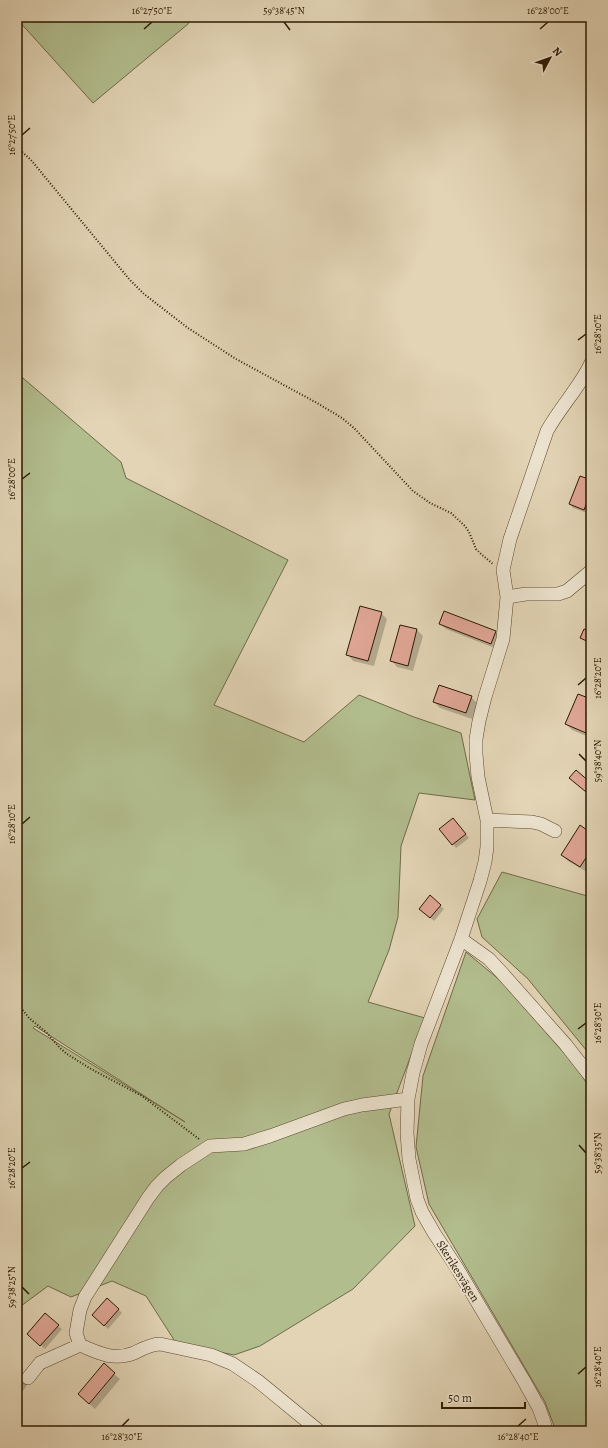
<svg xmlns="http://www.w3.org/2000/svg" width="608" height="1448" font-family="Alegreya,serif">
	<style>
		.green { fill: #b2bd8e; stroke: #706a47; fill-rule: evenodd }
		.shadow { fill: #0003 }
		.building { fill: #dfa695; stroke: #2d1800 }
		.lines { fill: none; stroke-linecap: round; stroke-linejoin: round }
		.minor-casing { stroke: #5a472d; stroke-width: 14 }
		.path { stroke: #2d1800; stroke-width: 2; stroke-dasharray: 1 2; stroke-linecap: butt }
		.minor { stroke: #ece3cf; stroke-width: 13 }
		.ticks { fill: none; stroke: #2d1800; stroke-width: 1.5 }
		.labels { text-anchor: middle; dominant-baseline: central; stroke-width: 4; stroke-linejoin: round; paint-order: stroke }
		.street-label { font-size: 12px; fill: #2d1800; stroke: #ece3cf }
		.neatline { fill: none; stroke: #2d1800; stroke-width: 1.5 }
		.ticks-label { font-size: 10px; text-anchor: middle; fill: #2d1800 }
	</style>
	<rect width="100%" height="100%" fill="#e2d4b5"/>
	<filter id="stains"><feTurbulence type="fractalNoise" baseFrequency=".005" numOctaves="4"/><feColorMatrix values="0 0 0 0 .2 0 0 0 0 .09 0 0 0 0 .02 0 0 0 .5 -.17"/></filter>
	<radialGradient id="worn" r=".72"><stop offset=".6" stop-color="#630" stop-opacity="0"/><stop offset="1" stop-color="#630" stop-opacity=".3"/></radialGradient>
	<path class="green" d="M 17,17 L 192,17 L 188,24 L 93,103 L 17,19 Z
		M 17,373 L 121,462 L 126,478 L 288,560 L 214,705 L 304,742 L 359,695 L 414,717 L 461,733 L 475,800 L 419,793 L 401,846 L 398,917 L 389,950 L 368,1002 L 425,1018 L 389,1114 L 415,1226 L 353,1289 L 260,1346 L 234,1355 L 176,1343 L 146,1296 L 112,1281 L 71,1297 L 48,1286 L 17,1309 ZM 35,1026 L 185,1122 L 33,1028 Z
		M 502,872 L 591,897 L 591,1056 L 528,979 L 482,937 L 477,919 Z
		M 466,952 L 501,981 L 575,1065 L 591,1090 L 591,1431 L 556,1431 L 545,1402 L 429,1204 L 416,1147 L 423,1076 Z"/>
	<path class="shadow" d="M 591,481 L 591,504 L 587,513 L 573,508 L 570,504 Z
		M 381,613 L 387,619 L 374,666 L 353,661 L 348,655 Z
		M 440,624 L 495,632 L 501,637 L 497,649 L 446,629 Z
		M 401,626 L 417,630 L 423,636 L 413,671 L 397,667 L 392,661 Z
		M 471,697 L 477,703 L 472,719 L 440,708 L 434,702 Z
		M 591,700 L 591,738 L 572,730 L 566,724 Z
		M 457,823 L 469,838 L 456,848 L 453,844 Z
		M 591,834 L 591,865 L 587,872 L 568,861 L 562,855 Z
		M 430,897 L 444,909 L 434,921 L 424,912 Z
		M 118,1309 L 122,1313 L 108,1329 L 97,1319 Z
		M 58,1326 L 62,1329 L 45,1349 L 32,1338 Z
		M 17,1372 L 27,1381 L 26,1387 L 18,1397 L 17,1396 Z
		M 114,1374 L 120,1379 L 95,1409 L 85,1400 Z"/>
	<path class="building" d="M 580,476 L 591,480 L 591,492 L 584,510 L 569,504 Z
		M 360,606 L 382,612 L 368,661 L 346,655 Z
		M 444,611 L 496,631 L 491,644 L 439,624 Z
		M 400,625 L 417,629 L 408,666 L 390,661 Z
		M 584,629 L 591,632 L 591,643 L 580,638 Z
		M 439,685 L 472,696 L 466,713 L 433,702 Z
		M 578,694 L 591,699 L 591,722 L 586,733 L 565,724 Z
		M 576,770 L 591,783 L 591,796 L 569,778 Z
		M 453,818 L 466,834 L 452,845 L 439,829 Z
		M 580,825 L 591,833 L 591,850 L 580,867 L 561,855 Z
		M 430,895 L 441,905 L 430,918 L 419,909 Z
		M 107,1298 L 119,1309 L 104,1326 L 92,1315 Z
		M 45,1313 L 59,1325 L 40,1346 L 27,1334 Z
		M 104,1363 L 115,1373 L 89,1404 L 78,1394 Z"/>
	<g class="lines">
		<defs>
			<path id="minor" d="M 507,597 L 526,594 L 558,594 L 567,591 L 591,571
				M 487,820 L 532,822 L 541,824 L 555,831
				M 461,939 L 489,959 L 502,973 L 566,1045 L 591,1077
				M 28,1378 L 40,1363 L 80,1345
				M 319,1431 L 258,1381 L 233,1364 L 211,1355 L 160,1344 C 151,1344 142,1349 134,1353 C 114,1361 98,1353 80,1345 L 76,1333 L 80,1310 L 85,1297 L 148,1198 L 157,1186 L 166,1177 L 181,1165 L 210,1146 L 244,1144 L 270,1136 L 344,1109 L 362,1105 L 408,1099
				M 546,1431 L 544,1422 L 539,1408 L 524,1381 L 457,1268 L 434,1233 L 422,1212 L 417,1199 L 409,1159 L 407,1133 L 408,1099 L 413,1073 L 421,1044 L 461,939 L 480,881 L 485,862 L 487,847 L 487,820 L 478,777 L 476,754 L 476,739 L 479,721 L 485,697 L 503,639 L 507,597 L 503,570 L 510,539 L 547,431 C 560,407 580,387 591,363"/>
		</defs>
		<use href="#minor" class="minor-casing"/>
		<path class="path" d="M 17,149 L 22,152 L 31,160 L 129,279 L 144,294 L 188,328 L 236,359 L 317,403 L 342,418 L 354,428 L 413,491 L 430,503 L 451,513 L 465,526 L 469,532 L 476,549 L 481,554 L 493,564
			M 17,1003 L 29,1018 L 46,1032 L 60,1048 L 67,1054 L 91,1069 L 142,1096 L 199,1139"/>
		<use href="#minor" class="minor"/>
	</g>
	<path class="ticks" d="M 284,22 L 290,30M 144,29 L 152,22M 540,29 L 548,22M 22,135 L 30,128M 578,340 L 586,334M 22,479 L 30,473M 578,685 L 586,678M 579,754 L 586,761M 22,824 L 30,817M 578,1029 L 586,1023M 579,1145 L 586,1153M 22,1168 L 30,1162M 22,1287 L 29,1294M 578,1374 L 586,1367M 122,1426 L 129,1419M 518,1426 L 526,1419"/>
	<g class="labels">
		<g class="street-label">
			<text transform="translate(458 1271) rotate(58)">Skerikesvägen</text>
		</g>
	</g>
	<rect width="608" height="1448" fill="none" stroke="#e2d4b5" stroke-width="44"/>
	<g transform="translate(550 58) rotate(49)" stroke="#ece3cf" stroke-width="3" paint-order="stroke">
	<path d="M0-3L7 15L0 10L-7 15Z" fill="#2d1800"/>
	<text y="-6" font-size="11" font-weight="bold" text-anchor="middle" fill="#2d1800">N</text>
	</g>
	<path d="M442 1402v6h83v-6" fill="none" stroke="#2d1800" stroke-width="2"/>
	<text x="448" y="1402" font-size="12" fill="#2d1800" stroke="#ece3cf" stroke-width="3" paint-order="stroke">50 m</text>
	<rect x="22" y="22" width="564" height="1404" class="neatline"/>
	<g class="ticks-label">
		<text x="152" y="14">16°27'50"E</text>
		<text x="284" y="14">59°38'45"N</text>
		<text x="548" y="14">16°28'00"E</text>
		<text transform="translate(11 135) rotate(-90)" y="4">16°27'50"E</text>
		<text transform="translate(597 334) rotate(-90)" y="4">16°28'10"E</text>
		<text transform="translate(11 479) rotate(-90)" y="4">16°28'00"E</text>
		<text transform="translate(597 678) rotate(-90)" y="4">16°28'20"E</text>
		<text transform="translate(597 761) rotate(-90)" y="4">59°38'40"N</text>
		<text transform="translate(11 824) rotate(-90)" y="4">16°28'10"E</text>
		<text transform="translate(597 1023) rotate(-90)" y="4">16°28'30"E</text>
		<text transform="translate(597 1153) rotate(-90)" y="4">59°38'35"N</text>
		<text transform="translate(11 1168) rotate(-90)" y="4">16°28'20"E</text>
		<text transform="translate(11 1287) rotate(-90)" y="4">59°38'25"N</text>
		<text transform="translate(597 1367) rotate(-90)" y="4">16°28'40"E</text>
		<text x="122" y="1440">16°28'30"E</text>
		<text x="518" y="1440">16°28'40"E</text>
	</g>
	<rect width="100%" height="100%" filter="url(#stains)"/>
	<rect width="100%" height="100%" fill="url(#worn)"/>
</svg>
